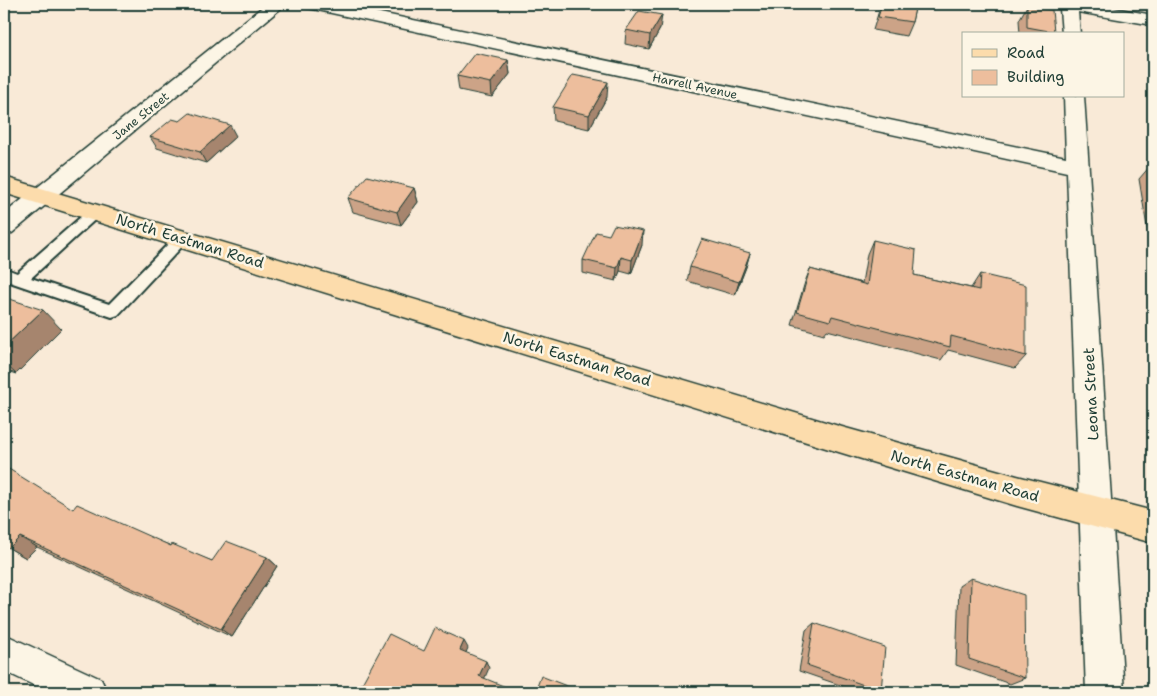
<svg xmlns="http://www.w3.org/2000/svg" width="1157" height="696" font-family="'Shantell Sans',sans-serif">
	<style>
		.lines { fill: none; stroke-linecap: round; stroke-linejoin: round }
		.service-casing { stroke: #1f3d34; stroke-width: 4 }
		.minor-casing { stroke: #1f3d34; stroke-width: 3 }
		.primary-casing { stroke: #1f3d34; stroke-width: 3 }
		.service { fill: #fcf5e5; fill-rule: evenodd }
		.minor { fill: #fcf5e5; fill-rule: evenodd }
		.primary { fill: #fcdcac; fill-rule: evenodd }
		.wall { fill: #cca387; stroke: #1f3d34 }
		.shaded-wall { fill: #a6856e; stroke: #1f3d34 }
		.building { fill: #edbe9d; stroke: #1f3d34 }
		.labels { text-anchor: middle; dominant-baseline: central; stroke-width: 5; stroke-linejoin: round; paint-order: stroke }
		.far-street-label { font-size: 12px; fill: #1f3d34; stroke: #fcf5e5 }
		.street-label { font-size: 15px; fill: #1f3d34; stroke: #fcf5e5 }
	</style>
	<rect width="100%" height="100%" fill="#f9ead7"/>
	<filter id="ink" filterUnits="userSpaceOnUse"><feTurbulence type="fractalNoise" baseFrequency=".02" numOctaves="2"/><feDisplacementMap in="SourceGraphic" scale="10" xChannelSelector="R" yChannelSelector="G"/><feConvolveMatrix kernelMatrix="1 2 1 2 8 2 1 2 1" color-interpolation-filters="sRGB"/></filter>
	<g filter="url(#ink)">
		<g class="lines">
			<defs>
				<path id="service" d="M 95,207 L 100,209 L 102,212 L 100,215 L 31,278 L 109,304 L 177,235 L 182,234 L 187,235 L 189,239 L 118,315 L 112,317 L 4,280 L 4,268 L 17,273 L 90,209 Z"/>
				<path id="minor" d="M 266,4 L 286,4 L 12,233 L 4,235 L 4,214 Z
					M 304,4 L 337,4 L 1066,157 L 1064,96 L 1084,96 L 1124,692 L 1086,692 L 1067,172 L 313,9 L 307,8 Z
					M 1054,4 L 1092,4 L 1153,15 L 1153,25 L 1078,12 L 1080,34 L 1062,34 L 1060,9 Z
					M 4,634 L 101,679 L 107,692 L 48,692 L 4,671 Z"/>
				<path id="primary" d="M 4,177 L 842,427 L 1017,476 L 1153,511 L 1153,543 L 1017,506 L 842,453 L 4,193 Z"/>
			</defs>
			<use href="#service" class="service-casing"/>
			<use href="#minor" class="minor-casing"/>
			<use href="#primary" class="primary-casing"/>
			<use href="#service" class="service"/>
			<use href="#minor" class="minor"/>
			<use href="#primary" class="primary"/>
		</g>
		<path class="wall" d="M 881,4 L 916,4 L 912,22 L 906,36 L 873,30 Z
			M 1027,6 L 1054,32 L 1053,34 L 1020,34 L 1019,20 Z
			M 660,29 L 649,49 L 625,44 L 626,30 Z
			M 508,60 L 510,74 L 492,97 L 459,90 L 457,76 Z
			M 607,97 L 589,129 L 554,121 L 553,107 Z
			M 180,121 L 236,136 L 206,163 L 157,148 L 150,137 Z
			M 1151,165 L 1153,165 L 1153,263 L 1139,179 Z
			M 414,188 L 418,202 L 401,225 L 353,212 L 348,198 Z
			M 873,240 L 914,275 L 971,288 L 980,274 L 1026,356 L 1015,368 L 948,350 L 941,360 L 827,330 L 824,334 L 792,325 L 805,282 L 810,269 L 862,283 L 867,254 Z
			M 642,245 L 631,274 L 620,271 L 616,281 L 583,273 L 583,260 Z
			M 750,253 L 746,267 L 735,295 L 687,281 L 690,267 Z
			M 4,297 L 61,329 L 16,374 L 4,370 Z
			M 73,509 L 212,561 L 267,557 L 277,566 L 232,637 L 37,547 L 26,558 L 9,548 Z
			M 971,578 L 1025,678 L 1010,684 L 956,665 L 959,586 Z
			M 814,623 L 881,691 L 878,692 L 860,692 L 799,671 L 806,630 Z"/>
		<path class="shaded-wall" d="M 662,15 L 660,29 L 649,49 L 650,35 Z
			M 508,60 L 510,74 L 492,97 L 491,83 Z
			M 608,82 L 607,97 L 589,129 L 589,115 Z
			M 230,125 L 236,136 L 206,163 L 200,152 Z
			M 414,188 L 418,202 L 401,225 L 397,212 Z
			M 643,231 L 642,245 L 631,274 L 632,260 Z
			M 750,253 L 746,267 L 735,295 L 739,282 Z
			M 621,257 L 620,271 L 616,281 L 617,268 Z
			M 43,310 L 61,329 L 16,374 L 4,363 L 4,347 Z
			M 20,537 L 37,547 L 26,558 L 9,548 Z
			M 267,557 L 277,566 L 232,637 L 221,629 Z
			M 464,641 L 468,648 L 464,657 L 460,650 Z
			M 486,661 L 489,668 L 483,682 L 479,676 Z"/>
		<path class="building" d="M 882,4 L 916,4 L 912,22 L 878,17 Z
			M 1027,6 L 1052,10 L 1054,32 L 1027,27 Z
			M 639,11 L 662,15 L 650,35 L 626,30 Z
			M 475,53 L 508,60 L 491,83 L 457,76 Z
			M 573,75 L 608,82 L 589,115 L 553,107 Z
			M 190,113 L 230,125 L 200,152 L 150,137 L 172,119 L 180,121 Z
			M 1151,165 L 1153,165 L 1153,177 Z
			M 367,176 L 414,188 L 397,212 L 348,198 Z
			M 614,225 L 643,231 L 632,260 L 621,257 L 617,268 L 583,260 L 596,232 L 609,235 Z
			M 702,239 L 750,253 L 739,282 L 690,267 Z
			M 873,240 L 916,250 L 914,275 L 979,290 L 980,274 L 1026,285 L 1026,356 L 951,336 L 950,347 L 832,316 L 830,321 L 797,312 L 810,269 L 867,285 Z
			M 4,297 L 43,310 L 4,347 Z
			M 4,466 L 73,509 L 77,504 L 171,546 L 172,544 L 212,561 L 226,541 L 267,557 L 221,629 L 20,537 L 9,548 L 4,545 Z
			M 971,578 L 1024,595 L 1025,678 L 969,659 Z
			M 814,623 L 885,647 L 881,691 L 807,665 Z
			M 435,628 L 464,641 L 460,650 L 486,661 L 479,676 L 518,692 L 365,692 L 359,689 L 389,634 L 424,651 Z
			M 541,676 L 582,692 L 535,692 Z"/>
	</g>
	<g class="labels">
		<g class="far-street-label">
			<text transform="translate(695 86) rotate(12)">Harrell Avenue</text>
			<text transform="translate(141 116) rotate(-39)">Jane Street</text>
		</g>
		<g class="street-label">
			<text transform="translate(190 241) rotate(17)">North Eastman Road</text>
			<text transform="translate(577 359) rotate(17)">North Eastman Road</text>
			<text transform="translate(1091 394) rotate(-93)">Leona Street</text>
			<text transform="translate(965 476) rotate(16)">North Eastman Road</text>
		</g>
	</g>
	<rect width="1157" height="696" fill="none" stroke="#fcf5e5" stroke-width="20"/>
	<rect x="10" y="10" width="1137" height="676" fill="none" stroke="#1f3d34" stroke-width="2" filter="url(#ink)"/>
	<rect x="962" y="32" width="162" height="65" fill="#fcf5e5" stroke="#a4ab9e"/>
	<rect x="972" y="49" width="25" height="8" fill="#fcdcac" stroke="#a4ab9e"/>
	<text x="1007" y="58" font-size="15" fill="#1f3d34">Road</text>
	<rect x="972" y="70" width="25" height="15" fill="#edbe9d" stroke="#a4ab9e"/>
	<text x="1007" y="82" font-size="15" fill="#1f3d34">Building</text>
</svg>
